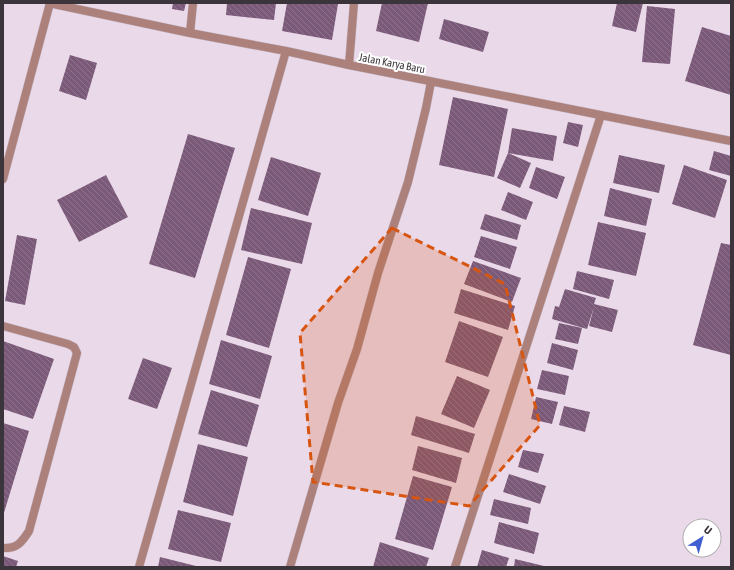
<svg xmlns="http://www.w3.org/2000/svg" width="734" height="570" font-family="'Asap Condensed',sans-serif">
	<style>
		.building { fill: url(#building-back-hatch) }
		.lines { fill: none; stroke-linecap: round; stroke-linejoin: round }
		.minor-casing { stroke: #c7b8c6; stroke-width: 9 }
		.minor { stroke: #ad817b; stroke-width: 8 }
		.marked { fill: #d75511; fill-opacity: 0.2; stroke: #d75511; stroke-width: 3; stroke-dasharray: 8 5; stroke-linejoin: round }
		.labels { text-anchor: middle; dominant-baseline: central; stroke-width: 4; stroke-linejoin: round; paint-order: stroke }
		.street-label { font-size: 11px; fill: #3b343a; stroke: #fff }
	</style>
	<defs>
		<pattern id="building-back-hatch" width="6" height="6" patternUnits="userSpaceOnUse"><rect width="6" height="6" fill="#7b5979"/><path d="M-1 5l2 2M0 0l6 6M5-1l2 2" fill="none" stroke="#8d738c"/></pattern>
	</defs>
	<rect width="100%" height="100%" fill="#ead9e9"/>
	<path class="building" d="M 173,3 L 186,3 L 184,11 L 172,9 Z
		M 227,3 L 276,3 L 274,20 L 226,15 Z
		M 287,3 L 332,3 L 338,4 L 332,40 L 282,31 Z
		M 382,3 L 428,3 L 419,42 L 376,31 Z
		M 617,3 L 643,3 L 636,32 L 612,26 Z
		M 647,6 L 675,9 L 670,64 L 642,62 Z
		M 444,19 L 489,32 L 483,52 L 439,39 Z
		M 702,27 L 731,36 L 731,95 L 685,81 Z
		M 70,55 L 97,63 L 86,100 L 59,91 Z
		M 453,97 L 508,109 L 494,177 L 439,165 Z
		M 568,122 L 583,125 L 578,147 L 563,143 Z
		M 512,128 L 557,136 L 553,161 L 508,153 Z
		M 188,134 L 235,148 L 195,278 L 149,264 Z
		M 714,151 L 731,156 L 731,176 L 709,170 Z
		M 508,153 L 531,163 L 520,188 L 497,178 Z
		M 619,155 L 665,165 L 659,193 L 613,183 Z
		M 271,157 L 321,173 L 308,216 L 258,200 Z
		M 684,165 L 727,180 L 715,218 L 672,204 Z
		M 536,167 L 565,177 L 557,199 L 529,188 Z
		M 106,175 L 128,217 L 79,242 L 57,200 Z
		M 610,188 L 652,199 L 646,226 L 604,216 Z
		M 508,192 L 533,202 L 526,220 L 501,210 Z
		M 251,208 L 312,223 L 302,264 L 241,250 Z
		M 485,214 L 521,225 L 517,240 L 480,229 Z
		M 598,222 L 646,233 L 636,276 L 588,265 Z
		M 17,235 L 37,239 L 25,305 L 5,301 Z
		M 481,236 L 517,247 L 510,269 L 474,257 Z
		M 721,243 L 731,245 L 731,355 L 693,345 Z
		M 248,257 L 291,269 L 269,348 L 226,335 Z
		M 473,261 L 521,278 L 512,302 L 464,284 Z
		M 577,271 L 614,280 L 609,299 L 573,289 Z
		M 461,289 L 515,306 L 508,330 L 454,313 Z
		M 565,289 L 596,298 L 594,304 L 618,310 L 612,332 L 589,326 L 594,307 L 587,329 L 552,319 L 555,306 L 559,307 Z
		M 459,321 L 503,337 L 488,377 L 445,362 Z
		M 559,323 L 582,328 L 578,344 L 555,339 Z
		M 221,340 L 272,356 L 260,399 L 209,384 Z
		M 3,341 L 54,359 L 33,419 L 3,409 Z
		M 552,343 L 578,350 L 573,370 L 547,363 Z
		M 143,358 L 172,368 L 157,409 L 128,399 Z
		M 542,370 L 569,376 L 565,395 L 537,389 Z
		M 457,376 L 490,390 L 474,428 L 441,414 Z
		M 211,390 L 259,405 L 247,447 L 198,434 Z
		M 536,397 L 558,402 L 552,424 L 531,419 Z
		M 564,406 L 590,412 L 585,432 L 559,425 Z
		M 416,416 L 475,434 L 469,453 L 411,435 Z
		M 3,423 L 29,431 L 3,516 Z
		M 198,444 L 248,457 L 233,516 L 183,502 Z
		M 418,446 L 462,458 L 456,483 L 412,470 Z
		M 523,450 L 544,454 L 538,473 L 518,467 Z
		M 509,474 L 546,486 L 540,504 L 503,492 Z
		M 413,476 L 452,487 L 433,550 L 395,539 Z
		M 494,499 L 531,508 L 528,524 L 490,515 Z
		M 178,510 L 231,523 L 221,562 L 168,549 Z
		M 499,522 L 539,533 L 534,554 L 494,543 Z
		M 380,542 L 429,558 L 426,567 L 373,567 Z
		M 482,550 L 509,558 L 506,567 L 477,567 Z
		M 3,556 L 18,561 L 16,567 L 3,567 Z
		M 160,557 L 196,566 L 196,567 L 158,567 Z
		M 515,559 L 544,566 L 544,567 L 514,567 Z"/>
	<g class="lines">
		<defs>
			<path id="minor" d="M 49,3 L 190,33 L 286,51 L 349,65 L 731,141
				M 190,33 L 193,3
				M 349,65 L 354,3
				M 3,179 L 50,3
				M 3,326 L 68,344 L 74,347 L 77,353 L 29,531 C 22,542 17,549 3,548
				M 139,567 L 286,51
				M 290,567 L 338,403 L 357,349 L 378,273 L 408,182 L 426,108 L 431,82
				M 455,567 L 601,115"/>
		</defs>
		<use href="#minor" class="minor-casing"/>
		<use href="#minor" class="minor"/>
	</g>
	<path class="marked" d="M 392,228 L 505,284 L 540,425 L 469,506 L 313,482 L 300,333 Z"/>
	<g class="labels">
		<g class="street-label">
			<text transform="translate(392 63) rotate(11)">Jalan Karya Baru</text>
		</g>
	</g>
	<rect width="734" height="570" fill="none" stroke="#3b343a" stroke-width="8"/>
	<g transform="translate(702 538) rotate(37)"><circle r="19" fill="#ffffff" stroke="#b1aeb0"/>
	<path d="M0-3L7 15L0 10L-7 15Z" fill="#405fd2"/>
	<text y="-6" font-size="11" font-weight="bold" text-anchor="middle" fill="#3b343a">U</text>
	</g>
</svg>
